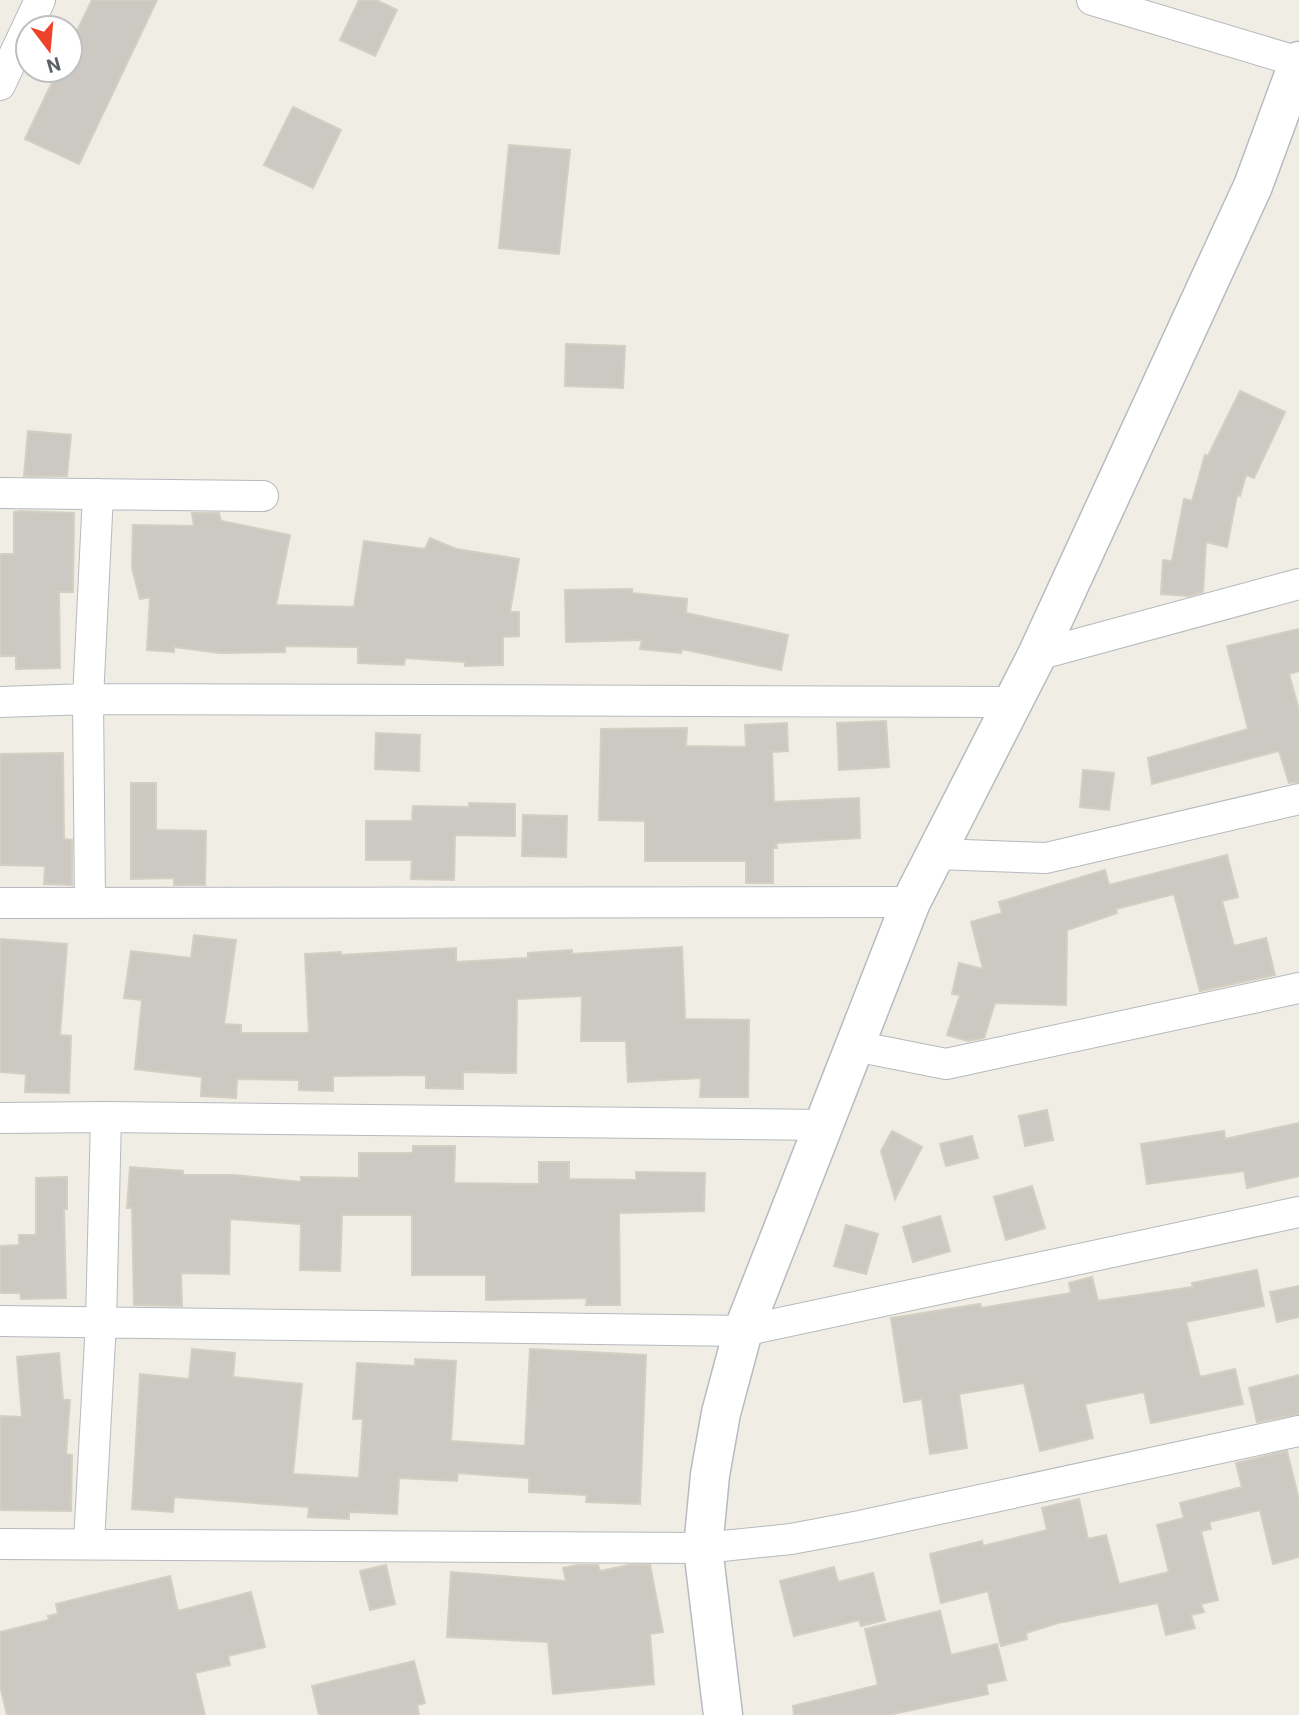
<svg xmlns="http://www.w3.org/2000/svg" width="1299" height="1715" font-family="Roboto,sans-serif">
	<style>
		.building { fill: #ccc9c3; stroke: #d3cfc2; stroke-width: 2 }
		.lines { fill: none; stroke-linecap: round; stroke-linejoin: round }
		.street-casing { stroke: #b6b9be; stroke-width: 32 }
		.secondary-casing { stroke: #b7bac0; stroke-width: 41 }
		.street { stroke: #fff; stroke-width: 30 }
		.secondary { stroke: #fff; stroke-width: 38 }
	</style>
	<rect width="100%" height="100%" fill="#efede4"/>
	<path class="building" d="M 92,0 L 157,0 L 79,164 L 25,139 L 58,70 L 70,70 L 70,45 Z
		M 359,0 L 376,0 L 397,10 L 375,56 L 340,40 Z
		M 293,107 L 341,130 L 313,188 L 264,165 Z
		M 509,145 L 570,150 L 559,254 L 499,248 Z
		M 566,344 L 625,346 L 623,388 L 565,386 Z
		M 1240,391 L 1285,412 L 1254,478 L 1246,475 L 1240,496 L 1237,495 L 1227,547 L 1206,542 L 1203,592 L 1189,596 L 1161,594 L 1163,560 L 1172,561 L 1184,499 L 1192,501 L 1205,455 L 1208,456 Z
		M 28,431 L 71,435 L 67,476 L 24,476 Z
		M 20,511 L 74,513 L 73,592 L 59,592 L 60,668 L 16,669 L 16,656 L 0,656 L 0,554 L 14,554 L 14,512 Z
		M 192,513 L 219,513 L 221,521 L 290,535 L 276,605 L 354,607 L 364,541 L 425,549 L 430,538 L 456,549 L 519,559 L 510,612 L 519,612 L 519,636 L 503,637 L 503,665 L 465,666 L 465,662 L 405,658 L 404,665 L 358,663 L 358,647 L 285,646 L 285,652 L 220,653 L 174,647 L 174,652 L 147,650 L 150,597 L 140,599 L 132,568 L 133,525 L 194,526 Z
		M 632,589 L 632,593 L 687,599 L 686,613 L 788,635 L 781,670 L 682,649 L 681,653 L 640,649 L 642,640 L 566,642 L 565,590 Z
		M 1299,629 L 1299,671 L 1289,674 L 1299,710 L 1299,782 L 1289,783 L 1279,751 L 1152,784 L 1148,758 L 1248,729 L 1227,646 Z
		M 886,721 L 889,767 L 839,770 L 837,723 Z
		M 787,723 L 788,751 L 772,752 L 774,802 L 859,798 L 860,838 L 776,843 L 777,848 L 773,848 L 773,883 L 746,883 L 746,861 L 645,861 L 645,821 L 599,820 L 601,729 L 687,728 L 686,746 L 746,747 L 745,725 Z
		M 376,733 L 420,735 L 419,771 L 375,769 Z
		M 63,753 L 64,839 L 72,840 L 72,885 L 44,884 L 45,866 L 0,865 L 0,754 Z
		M 1083,770 L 1114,773 L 1109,810 L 1080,807 Z
		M 131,783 L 156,783 L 156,830 L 206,831 L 205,885 L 174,885 L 174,878 L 131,879 Z
		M 469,803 L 515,804 L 515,836 L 455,835 L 454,880 L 411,879 L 412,860 L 366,860 L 366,821 L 412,821 L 413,806 L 469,807 Z
		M 523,815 L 567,816 L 566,857 L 522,856 Z
		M 1227,855 L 1238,897 L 1222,901 L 1234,946 L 1266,938 L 1275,975 L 1200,991 L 1174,894 L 1116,909 L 1117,913 L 1067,930 L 1066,1005 L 995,1003 L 984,1038 L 968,1041 L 947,1035 L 960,995 L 952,994 L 959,963 L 983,969 L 971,922 L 1002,913 L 999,902 L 1105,870 L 1109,885 Z
		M 194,935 L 236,940 L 224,1024 L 241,1025 L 241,1033 L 309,1033 L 305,954 L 341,952 L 341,955 L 456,948 L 456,962 L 528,958 L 528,953 L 572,950 L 572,954 L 682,947 L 685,1019 L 749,1020 L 748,1097 L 700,1097 L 701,1078 L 628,1082 L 626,1041 L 581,1041 L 582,996 L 517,999 L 516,1073 L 463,1072 L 463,1089 L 426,1088 L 426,1075 L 333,1076 L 333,1091 L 299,1090 L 299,1080 L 237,1079 L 236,1098 L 201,1096 L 202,1077 L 135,1069 L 142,1000 L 124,998 L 131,951 L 191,958 Z
		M 0,939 L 67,944 L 60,1035 L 71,1036 L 69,1093 L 25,1092 L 26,1074 L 0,1072 Z
		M 1047,1110 L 1053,1140 L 1025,1146 L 1019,1116 Z
		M 1299,1123 L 1299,1176 L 1247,1188 L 1244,1171 L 1147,1184 L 1141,1144 L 1224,1131 L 1225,1139 Z
		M 892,1131 L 922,1147 L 895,1199 L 881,1151 Z
		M 972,1136 L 978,1158 L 946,1166 L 940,1144 Z
		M 413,1146 L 455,1146 L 454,1183 L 539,1184 L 539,1162 L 569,1162 L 569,1179 L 636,1180 L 636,1172 L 705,1173 L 704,1211 L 619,1213 L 620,1305 L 586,1305 L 587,1298 L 486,1300 L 486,1275 L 412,1275 L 412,1215 L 342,1215 L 340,1271 L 300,1270 L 301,1224 L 230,1219 L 229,1274 L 181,1273 L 182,1306 L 134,1305 L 132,1208 L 127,1208 L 130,1167 L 183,1171 L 183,1175 L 234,1175 L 301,1182 L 301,1177 L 359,1178 L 359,1153 L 413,1153 Z
		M 67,1177 L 67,1209 L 64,1209 L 66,1298 L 21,1299 L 20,1293 L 0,1293 L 0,1246 L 19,1245 L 19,1235 L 36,1235 L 36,1178 Z
		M 1032,1186 L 1045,1228 L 1006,1240 L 994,1197 Z
		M 940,1216 L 950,1251 L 913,1262 L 903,1227 Z
		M 846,1225 L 878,1234 L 866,1274 L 834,1266 Z
		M 1257,1270 L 1264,1306 L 1186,1322 L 1200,1377 L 1235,1369 L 1243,1404 L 1151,1423 L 1144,1392 L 1085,1404 L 1093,1438 L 1040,1451 L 1024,1383 L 959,1394 L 967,1448 L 930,1454 L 922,1399 L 904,1402 L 891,1318 L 980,1304 L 981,1308 L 1071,1293 L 1069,1283 L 1092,1277 L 1098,1301 L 1193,1287 L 1192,1283 Z
		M 1299,1286 L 1299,1317 L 1277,1322 L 1270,1292 Z
		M 192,1349 L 235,1353 L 233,1377 L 302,1384 L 293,1474 L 359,1478 L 363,1419 L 353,1419 L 357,1363 L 415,1366 L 415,1359 L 456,1361 L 451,1441 L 525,1446 L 530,1349 L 646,1355 L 640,1504 L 586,1502 L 587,1495 L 529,1492 L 529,1478 L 458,1473 L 457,1481 L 399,1478 L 397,1514 L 349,1512 L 349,1519 L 308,1517 L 309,1507 L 174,1497 L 173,1512 L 132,1509 L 140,1374 L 189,1379 Z
		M 59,1353 L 63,1400 L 70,1400 L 66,1454 L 72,1455 L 71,1511 L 0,1510 L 0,1416 L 22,1417 L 17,1357 Z
		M 1299,1375 L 1299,1414 L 1257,1422 L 1249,1388 Z
		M 1287,1451 L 1299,1500 L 1299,1557 L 1273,1564 L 1260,1510 L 1209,1522 L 1211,1529 L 1201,1531 L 1218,1600 L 1201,1604 L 1204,1612 L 1191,1615 L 1195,1628 L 1166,1635 L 1158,1603 L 1058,1623 L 1026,1633 L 1027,1639 L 1001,1646 L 988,1591 L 941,1603 L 930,1554 L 982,1541 L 983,1546 L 1047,1530 L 1042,1508 L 1079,1499 L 1088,1539 L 1106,1535 L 1119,1584 L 1169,1572 L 1157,1525 L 1184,1518 L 1180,1503 L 1242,1487 L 1236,1463 Z
		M 386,1565 L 395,1604 L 370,1610 L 360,1571 Z
		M 577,1565 L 598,1565 L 600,1571 L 629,1565 L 650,1565 L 663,1632 L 650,1634 L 654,1684 L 553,1694 L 548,1642 L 447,1637 L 451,1572 L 566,1581 L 563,1568 Z
		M 834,1567 L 838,1582 L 873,1573 L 885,1620 L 861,1626 L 859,1620 L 794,1636 L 780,1581 Z
		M 170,1576 L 178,1611 L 251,1592 L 265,1647 L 228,1656 L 230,1665 L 195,1673 L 205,1715 L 7,1715 L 0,1685 L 0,1632 L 49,1620 L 48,1616 L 58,1614 L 56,1604 Z
		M 940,1611 L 951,1655 L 997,1644 L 1006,1680 L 986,1684 L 988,1694 L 888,1715 L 794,1715 L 793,1706 L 878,1685 L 865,1629 Z
		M 414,1661 L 425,1703 L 417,1705 L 419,1715 L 319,1715 L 312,1686 Z"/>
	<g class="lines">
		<defs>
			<path id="street" d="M 1092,0 L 1299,62
				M 0,85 L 40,0
				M 0,493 L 263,496
				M 1037,655 L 1299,584
				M 0,702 L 88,699 L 1015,702
				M 937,854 L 1046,858 L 1299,799
				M 90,902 L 88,699 L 98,494
				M 0,903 L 911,902
				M 855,1046 L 946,1064 L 1299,988
				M 0,1118 L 106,1117 L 824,1125
				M 0,1321 L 743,1331 L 1299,1212
				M 89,1543 L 101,1322 L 106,1117
				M 0,1544 L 703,1548 L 791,1539 L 860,1526 L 1299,1431"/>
			<path id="secondary" d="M 723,1715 L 703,1548 L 710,1475 L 721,1413 L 743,1331 L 911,902 L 1037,655 L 1253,186 L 1299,61"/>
		</defs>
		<use href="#street" class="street-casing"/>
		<use href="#secondary" class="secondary-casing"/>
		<use href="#street" class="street"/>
		<use href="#secondary" class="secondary"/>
	</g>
	<g transform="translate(49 49) rotate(164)"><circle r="33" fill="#ffffff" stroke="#bebfc1" stroke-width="2"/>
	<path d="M0-5L12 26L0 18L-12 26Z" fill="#ed432b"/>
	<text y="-10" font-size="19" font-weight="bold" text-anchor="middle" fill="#5c5f65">N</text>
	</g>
</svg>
